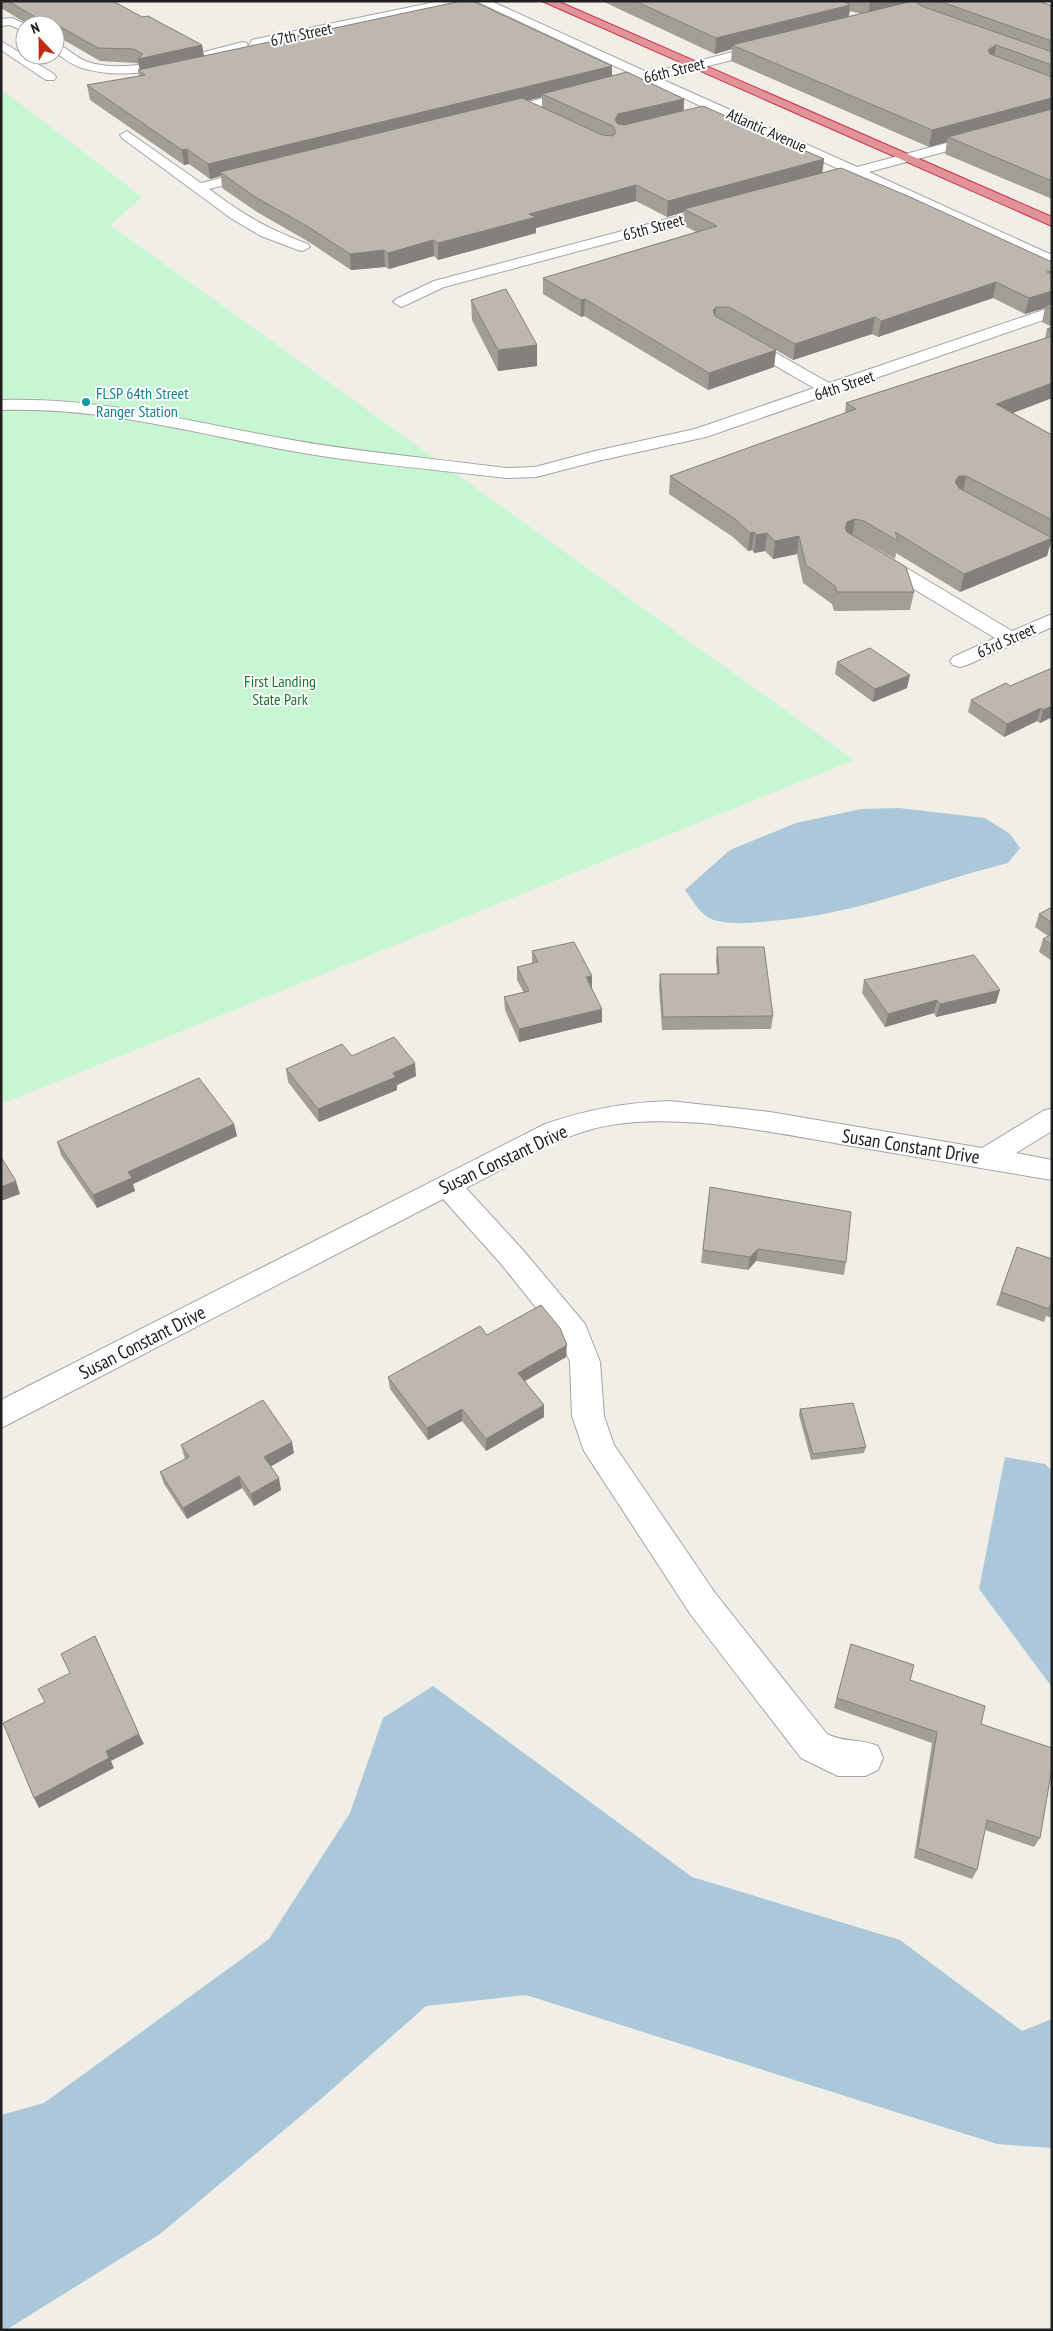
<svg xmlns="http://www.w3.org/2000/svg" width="1053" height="2331" font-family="'PT Sans Narrow',sans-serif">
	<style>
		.park { fill: #c7f6d2 }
		.water { fill: #aac8da }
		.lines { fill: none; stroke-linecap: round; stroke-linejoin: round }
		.minor-casing { stroke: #a4a4a4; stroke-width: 2 }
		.highway-casing { stroke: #d03250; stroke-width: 2 }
		.minor { fill: #fff; fill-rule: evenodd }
		.highway { fill: #e19497; fill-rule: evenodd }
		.wall { fill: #a39d97; fill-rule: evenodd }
		.shaded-wall { fill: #84807b }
		.building { fill: #bdb7b0; stroke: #84807b }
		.culture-dot { fill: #0f9aa8; stroke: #fff; stroke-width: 2 }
		.labels { text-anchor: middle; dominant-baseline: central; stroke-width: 4; stroke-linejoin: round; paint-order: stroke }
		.far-street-label { font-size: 16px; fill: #202020; stroke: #fff }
		.far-culture-label { font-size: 16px; fill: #0d838f; stroke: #fff; text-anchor: start }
		.far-park-label { font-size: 16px; fill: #13782a; stroke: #fff }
		.street-label { font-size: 19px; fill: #202020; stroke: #fff }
	</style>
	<rect width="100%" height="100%" fill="#f0eee7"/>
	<path class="park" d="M 1,89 L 142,197 L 110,225 L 854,760 L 1,1104 Z"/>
	<path class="water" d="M 899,808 L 985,818 L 1010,834 L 1020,848 L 1008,863 C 927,883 856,915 771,921 C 752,923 732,925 714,920 C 702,917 692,900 685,890 L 730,850 L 796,823 L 861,809 Z
		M 1005,1457 L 1045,1464 L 1052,1471 L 1052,1687 L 979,1589 Z
		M 433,1686 L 692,1877 L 900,1940 L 1022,2031 L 1052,2019 L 1052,2148 L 997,2144 L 526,1995 L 426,2006 L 321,2099 L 160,2234 L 6,2330 L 1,2330 L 1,2115 L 44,2103 L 269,1939 L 350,1813 L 383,1718 Z"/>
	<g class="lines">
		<defs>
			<path id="minor" d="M 440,1 L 462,1 L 457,4 L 262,45 L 252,56 L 225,64 L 219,60 L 221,57 L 246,49 C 196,61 133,84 82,68 C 72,65 63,58 55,52 L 55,43 C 67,47 76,58 88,62 C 129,76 201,52 243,42 L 247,43 L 248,47 L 252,40 L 256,39 Z
				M 476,1 L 491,1 L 649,73 L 769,43 L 773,44 L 773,50 L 659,78 L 857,167 L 1052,115 L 1052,123 L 869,172 L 1052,255 L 1052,265 L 854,176 L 817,186 L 812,185 L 810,182 L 812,179 L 843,171 L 646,81 L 500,117 L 495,116 L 494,113 L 495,110 L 636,76 Z
				M 12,18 L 27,25 L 25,32 L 10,25 L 1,26 L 1,19 Z
				M 1,41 L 54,74 L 56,77 L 54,80 L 46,80 L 1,50 Z
				M 127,131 L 201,183 L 257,169 L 262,170 L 264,173 L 262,176 L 209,189 C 244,215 267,229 308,244 L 310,247 L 303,251 L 298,250 L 261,236 L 232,219 L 122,138 L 120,135 Z
				M 720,205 L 725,206 L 727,209 L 725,212 L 444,287 L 406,305 L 401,307 L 393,302 L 396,299 L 434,281 Z
				M 1052,307 L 1052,317 L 706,437 L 598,461 L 536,477 L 506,478 C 431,469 355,463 281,449 C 186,431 100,407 1,410 L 1,400 C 100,397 186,421 281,438 C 355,452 431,458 506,468 L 535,467 L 595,451 L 695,429 L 814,388 L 736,343 L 734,340 L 736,337 L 748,337 L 829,383 Z
				M 876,552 L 883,554 L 1012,631 L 1052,614 L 1052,627 L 967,665 L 960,667 L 953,665 L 950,661 L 953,657 L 995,638 L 869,562 L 866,558 L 869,554 Z
				M 669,1101 L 770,1112 L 982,1148 L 1043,1111 L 1052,1108 L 1052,1131 L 1016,1153 L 1052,1160 L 1052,1180 C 981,1168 910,1156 840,1144 C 765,1131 662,1109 589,1130 C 546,1142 506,1168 466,1188 L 522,1249 L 585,1324 L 600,1362 L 604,1416 L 614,1445 L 715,1593 L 827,1734 C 845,1743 859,1738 878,1746 L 883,1758 L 878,1770 L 865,1776 L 838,1776 L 801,1758 L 691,1615 L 584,1451 L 572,1416 L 570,1362 L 561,1339 L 502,1265 L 443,1199 L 1,1428 L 1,1400 L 545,1124 C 590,1109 622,1103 669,1101 Z"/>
			<path id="highway" d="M 542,1 L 557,1 L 1052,217 L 1052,226 Z"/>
		</defs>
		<use href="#minor" class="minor-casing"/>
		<use href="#highway" class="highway-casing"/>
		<use href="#minor" class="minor"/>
		<use href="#highway" class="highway"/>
	</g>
	<path class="wall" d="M 1,1 L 113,1 L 142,17 L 202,45 L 204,56 L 612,76 L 684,99 L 684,111 L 824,159 L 822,173 L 1052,262 L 1052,327 L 1042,322 L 1045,308 L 1025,314 L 993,298 L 878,337 L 872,334 L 793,360 L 776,350 L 774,367 L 708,390 L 584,316 L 581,317 L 543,294 L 543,278 L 696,232 L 683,225 L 684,212 L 667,217 L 636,201 L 536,228 L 536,233 L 438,260 L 434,256 L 389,269 L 385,267 L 351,270 L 309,242 L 257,212 L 222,188 L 221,176 L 210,179 L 189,164 L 184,165 L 90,100 L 87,85 L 139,76 L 138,70 L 140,70 L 139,64 L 136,63 L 100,61 L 62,39 L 55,36 L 55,25 L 29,25 L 1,8 ZM 542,97 L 542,107 L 527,101 Z
		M 602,1 L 1039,1 L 1052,6 L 1052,199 L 945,154 L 947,142 L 929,147 L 731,61 L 732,49 L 715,54 ZM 850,11 L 861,14 L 849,17 Z
		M 471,300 L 537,345 L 537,366 L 498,371 L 472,320 Z
		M 1052,327 L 1052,398 L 1013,413 L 1052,435 L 1052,541 L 1051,540 L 1047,556 L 960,592 L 896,553 L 895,559 L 859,539 L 914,592 L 910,610 L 834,611 L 832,604 L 803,583 L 797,554 L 773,559 L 765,551 L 754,553 L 752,550 L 748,551 L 733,537 L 669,494 L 670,476 L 845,413 L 846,403 L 1045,338 L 1047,329 Z
		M 837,662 L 907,688 L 873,702 L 835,674 Z
		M 1052,668 L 1052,717 L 1040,723 L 1037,721 L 1004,737 L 968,712 L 971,700 L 1010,686 Z
		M 1052,907 L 1052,961 L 1039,952 L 1043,939 L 1048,936 L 1035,927 L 1039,914 Z
		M 717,947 L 773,1016 L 771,1029 L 662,1030 L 659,987 L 660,974 L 717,974 L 716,960 Z
		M 532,951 L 592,988 L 602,1022 L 519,1042 L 505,1010 L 504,997 L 524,993 L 517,980 L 517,967 L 532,963 Z
		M 864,980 L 996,1003 L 936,1017 L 934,1013 L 885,1027 L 862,993 Z
		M 352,1056 L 416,1076 L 397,1085 L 397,1090 L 319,1122 L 288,1082 L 286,1069 Z
		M 234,1124 L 237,1136 L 133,1184 L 135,1191 L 97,1208 L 61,1155 L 57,1142 Z
		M 710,1187 L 846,1262 L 844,1275 L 756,1261 L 748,1270 L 701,1263 Z
		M 1017,1247 L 1052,1259 L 1052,1318 L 1046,1316 L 1044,1322 L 996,1305 Z
		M 487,1335 L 566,1357 L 525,1381 L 544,1417 L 486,1451 L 462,1421 L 428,1440 L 390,1389 L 388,1377 Z
		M 800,1409 L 866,1447 L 864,1453 L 811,1460 L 799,1415 Z
		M 181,1445 L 294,1453 L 270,1467 L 281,1490 L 254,1506 L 242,1488 L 187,1519 L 164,1484 L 160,1472 L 185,1459 Z
		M 851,1644 L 981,1724 L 1040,1838 L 1034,1847 L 985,1830 L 977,1870 L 972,1879 L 914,1858 L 932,1743 L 834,1708 Z"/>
	<path class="shaded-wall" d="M 870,1 L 917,1 L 916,5 L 868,16 Z
		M 850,5 L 848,21 L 732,45 L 732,49 L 715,54 L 716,38 Z
		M 46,20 L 47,25 L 43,25 L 42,21 Z
		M 202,45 L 204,58 L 140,72 L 138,59 Z
		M 996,45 L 994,60 L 988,50 Z
		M 612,66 L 612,80 L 542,94 L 542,97 L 225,175 L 220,172 L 221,176 L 210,179 L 208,164 Z
		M 1052,98 L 1052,114 L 948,137 L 947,142 L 929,147 L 932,130 Z
		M 684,99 L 683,114 L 618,129 L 615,120 L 618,114 Z
		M 187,149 L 189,164 L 184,165 L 182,150 Z
		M 824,159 L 822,175 L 684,209 L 684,212 L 667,217 L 668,201 Z
		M 636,185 L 636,201 L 536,228 L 536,233 L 438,260 L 438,243 L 529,214 Z
		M 433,240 L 434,256 L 389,269 L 388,253 Z
		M 384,250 L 385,267 L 351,270 L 350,254 Z
		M 996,282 L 993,298 L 878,337 L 881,321 Z
		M 1052,291 L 1052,306 L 1046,306 L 1045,308 L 1025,314 L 1029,298 Z
		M 585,299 L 584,316 L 581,317 L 581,300 Z
		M 716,307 L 715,323 L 713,310 Z
		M 875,317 L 872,334 L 793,360 L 795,344 Z
		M 537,345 L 537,366 L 498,371 L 498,350 Z
		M 776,350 L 774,367 L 708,390 L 709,373 Z
		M 1052,383 L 1052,398 L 992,421 L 996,404 Z
		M 959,476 L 966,476 L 963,493 L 955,482 Z
		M 855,519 L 852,537 L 844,540 L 845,528 L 847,522 Z
		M 754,532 L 752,550 L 748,551 L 750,533 Z
		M 767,533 L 765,551 L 754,553 L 756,535 Z
		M 799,536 L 797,554 L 773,559 L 775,541 Z
		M 1052,538 L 1047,556 L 960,592 L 964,574 Z
		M 910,675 L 907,688 L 873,702 L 875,689 Z
		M 1052,706 L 1052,717 L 1040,723 L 1043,710 Z
		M 1041,708 L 1037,721 L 1004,737 L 1007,724 Z
		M 592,976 L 592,989 L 586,977 Z
		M 1000,990 L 996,1003 L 936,1017 L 940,1004 Z
		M 937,1000 L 934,1013 L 885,1027 L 888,1014 Z
		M 602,1009 L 602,1022 L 519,1042 L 519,1029 Z
		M 415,1063 L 416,1076 L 397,1085 L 397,1090 L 319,1122 L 318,1109 Z
		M 234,1124 L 237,1136 L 133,1184 L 135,1191 L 97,1208 L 93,1195 L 128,1172 Z
		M 16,1181 L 20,1194 L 1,1201 L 1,1187 Z
		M 758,1249 L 756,1261 L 748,1270 L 750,1257 Z
		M 567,1345 L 566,1357 L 518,1385 L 518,1373 Z
		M 544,1405 L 544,1417 L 486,1451 L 486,1439 Z
		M 462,1409 L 462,1421 L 428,1440 L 427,1428 Z
		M 292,1442 L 294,1453 L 266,1469 L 264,1457 Z
		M 239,1476 L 242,1488 L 187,1519 L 183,1508 Z
		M 279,1478 L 281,1490 L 254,1506 L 251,1494 Z
		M 139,1734 L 144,1744 L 111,1761 L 114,1768 L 39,1808 L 34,1798 L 106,1751 Z"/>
	<path class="building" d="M 8,1 L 113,1 L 142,17 L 148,16 L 202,45 L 138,59 L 143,54 L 134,49 L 98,48 L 59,26 L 46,20 L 42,21 Z
		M 461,1 L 473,1 L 612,66 L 208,164 L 187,149 L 182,150 L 87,85 L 145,75 L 138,70 Z
		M 635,1 L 843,1 L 850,5 L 716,38 Z
		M 913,1 L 915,1 L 921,6 L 1052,52 L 1052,65 L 996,45 L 988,50 L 990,54 L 1052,77 L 1052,98 L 932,130 L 732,45 Z
		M 939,1 L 1039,1 L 1052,6 L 1052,41 Z
		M 627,72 L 684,99 L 618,114 L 615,120 L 618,124 L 624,125 L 703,106 L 824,159 L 668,201 L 636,185 L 529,214 L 536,217 L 438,243 L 433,240 L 388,253 L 384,250 L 350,254 L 307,226 L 255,197 L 220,172 L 522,98 L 602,135 L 613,136 L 616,132 L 613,126 L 542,94 Z
		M 1052,109 L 1052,181 L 948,137 Z
		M 841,168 L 910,197 L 1052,262 L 1052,271 L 1047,272 L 1052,274 L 1052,291 L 1029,298 L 996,282 L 881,321 L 875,317 L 795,344 L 729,307 L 716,307 L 713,310 L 715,316 L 776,350 L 709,373 L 585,299 L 581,300 L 543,278 L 717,226 L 684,209 Z
		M 506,289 L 537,345 L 498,350 L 471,300 Z
		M 1052,304 L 1052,309 L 1046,306 Z
		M 1052,327 L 1052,331 L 1047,329 Z
		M 1052,336 L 1052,383 L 996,404 L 1052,435 L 1052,520 L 966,476 L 959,476 L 955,482 L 959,488 L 1052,538 L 964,574 L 895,532 L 898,541 L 864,521 L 855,519 L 847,522 L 845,528 L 847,532 L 906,567 L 914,592 L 837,592 L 835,586 L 806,565 L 799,536 L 775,541 L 767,533 L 756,535 L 754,532 L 750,533 L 735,519 L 670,476 L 856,409 L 846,403 Z
		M 870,648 L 910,675 L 875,689 L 837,662 Z
		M 1052,668 L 1052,706 L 1043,710 L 1041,708 L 1007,724 L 971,700 L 1006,683 L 1010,686 Z
		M 1052,907 L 1052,923 L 1039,914 Z
		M 1052,934 L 1052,945 L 1043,939 Z
		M 574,942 L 592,976 L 586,977 L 602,1009 L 519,1029 L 504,997 L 529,991 L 517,967 L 538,962 L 532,951 Z
		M 717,947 L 764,947 L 773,1016 L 663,1017 L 660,974 L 719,974 Z
		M 974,955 L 1000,990 L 940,1004 L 937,1000 L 888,1014 L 864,980 Z
		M 394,1037 L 415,1063 L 393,1073 L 396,1077 L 318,1109 L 286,1069 L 342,1044 L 352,1056 Z
		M 199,1078 L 234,1124 L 128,1172 L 132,1178 L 93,1195 L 57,1142 Z
		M 1,1157 L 16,1181 L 1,1187 Z
		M 710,1187 L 851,1212 L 846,1262 L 758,1249 L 750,1257 L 703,1250 Z
		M 1017,1247 L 1052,1259 L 1052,1304 L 1051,1304 L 1049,1309 L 1001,1292 Z
		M 541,1305 L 560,1328 L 567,1345 L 518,1373 L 544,1405 L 486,1439 L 462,1409 L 427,1428 L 388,1377 L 480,1326 L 487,1335 Z
		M 263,1400 L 292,1442 L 264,1457 L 279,1478 L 251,1494 L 239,1476 L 183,1508 L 160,1472 L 189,1457 L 181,1445 Z
		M 853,1403 L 866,1447 L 813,1454 L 800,1409 Z
		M 95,1636 L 139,1734 L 106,1751 L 109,1758 L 34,1798 L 3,1723 L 45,1702 L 38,1689 L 70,1673 L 61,1654 Z
		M 851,1644 L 914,1665 L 910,1680 L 985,1706 L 981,1724 L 1052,1748 L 1052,1768 L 1040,1838 L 987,1820 L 977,1870 L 918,1848 L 937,1732 L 837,1698 Z"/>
	<circle class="culture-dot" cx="86" cy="402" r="5"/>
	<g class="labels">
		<g class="far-street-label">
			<text transform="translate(301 34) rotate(-12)">67th Street</text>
			<text transform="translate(674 70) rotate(-14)">66th Street</text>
			<text transform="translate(767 130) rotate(24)">Atlantic Avenue</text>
			<text transform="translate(653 227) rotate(-15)">65th Street</text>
			<text transform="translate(844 385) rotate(-19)">64th Street</text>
			<text transform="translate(1006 640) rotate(-24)">63rd Street</text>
		</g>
		<g class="far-culture-label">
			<text x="96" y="393">FLSP 64th Street<tspan x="96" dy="18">Ranger Station</tspan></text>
		</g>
		<g class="far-park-label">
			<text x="280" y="681">First Landing<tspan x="280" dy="18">State Park</tspan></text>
		</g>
		<g class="street-label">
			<text transform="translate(911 1146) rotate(9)">Susan Constant Drive</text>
			<text transform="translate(503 1159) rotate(-25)">Susan Constant Drive</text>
			<text transform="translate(142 1342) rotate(-27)">Susan Constant Drive</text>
		</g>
	</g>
	<rect width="1053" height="2331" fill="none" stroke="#202020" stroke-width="5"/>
	<g transform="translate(40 40) rotate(338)"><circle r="24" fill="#ffffff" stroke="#a6a6a6"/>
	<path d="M0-4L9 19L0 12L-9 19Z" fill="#c2280d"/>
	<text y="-8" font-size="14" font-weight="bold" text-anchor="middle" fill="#202020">N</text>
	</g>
</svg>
